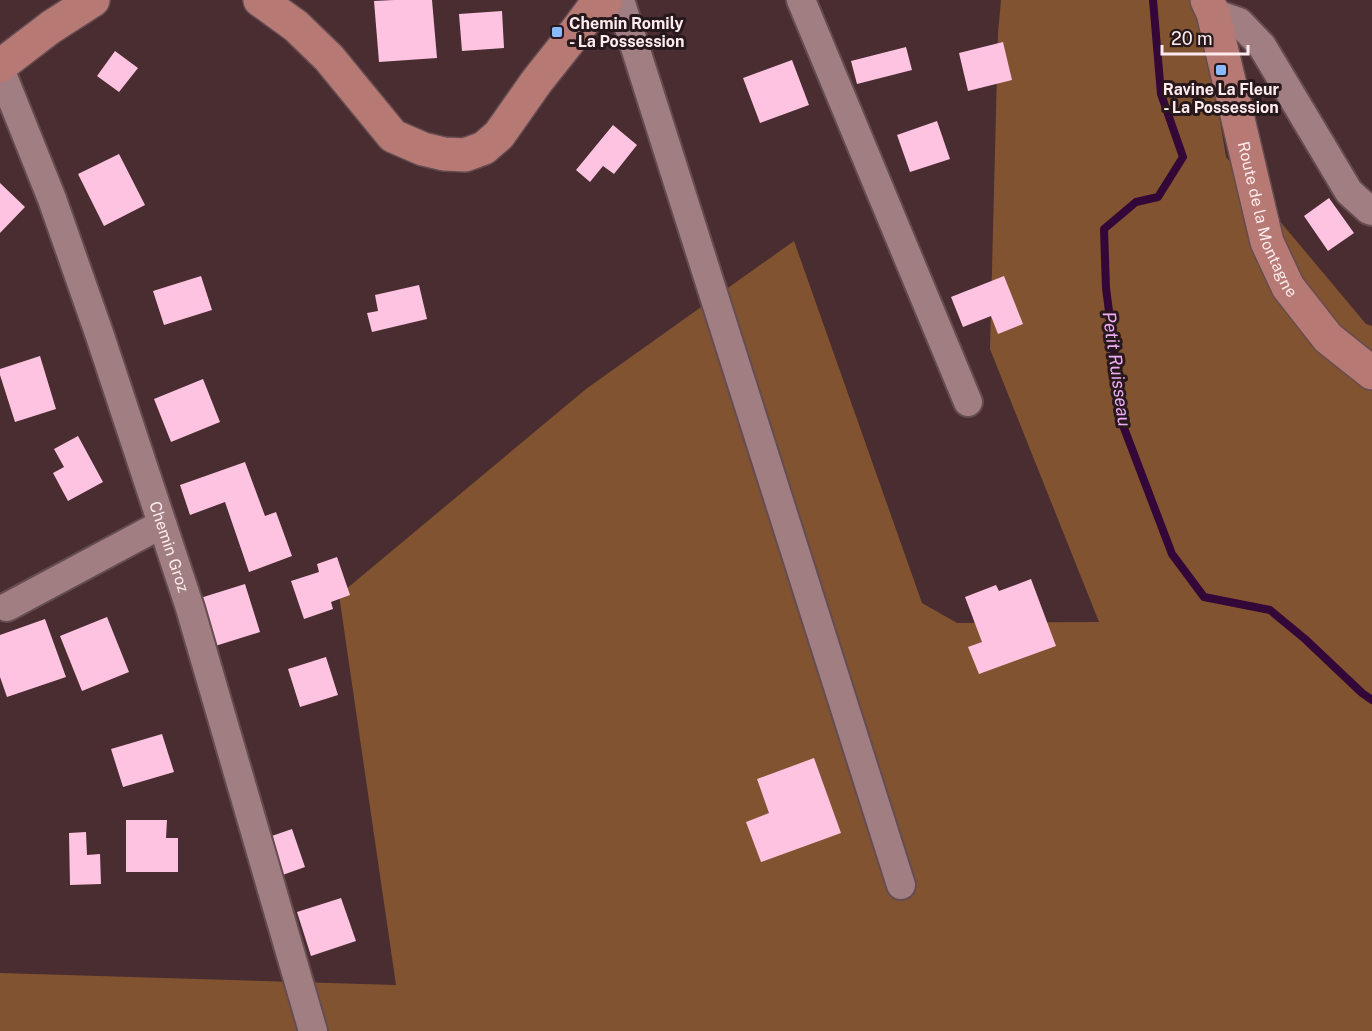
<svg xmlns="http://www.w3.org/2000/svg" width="1372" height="1031" font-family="'Public Sans',sans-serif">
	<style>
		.green { fill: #825330 }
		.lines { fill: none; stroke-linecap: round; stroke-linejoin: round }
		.stream { stroke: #330737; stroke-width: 8 }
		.building { fill: #fdc3e0 }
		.street-casing { stroke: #644c50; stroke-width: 32 }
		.secondary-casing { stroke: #644c50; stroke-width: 36 }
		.street { stroke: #a07e82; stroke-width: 28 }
		.secondary { stroke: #b77974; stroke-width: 33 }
		.poi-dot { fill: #89bafc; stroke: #27191b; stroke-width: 2 }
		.labels { text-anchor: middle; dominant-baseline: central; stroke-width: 6; stroke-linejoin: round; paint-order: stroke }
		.poi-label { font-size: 16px; font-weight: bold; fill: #ffebed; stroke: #27191b; text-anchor: start }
		.street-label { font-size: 16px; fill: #ffebed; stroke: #27191b }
		.water-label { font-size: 18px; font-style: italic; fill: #f0abf5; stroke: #27191b }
	</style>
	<rect width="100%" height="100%" fill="#492d31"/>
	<path class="green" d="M 1001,0 L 1200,0 L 1226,157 L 1366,324 L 1372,326 L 1372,1031 L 0,1031 L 0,973 L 396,985 L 339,595 L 586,389 L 794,241 L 922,603 L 957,623 L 1099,622 L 990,349 L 998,33 Z"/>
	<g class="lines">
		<path class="stream" d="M 1153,0 L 1161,94 L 1183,157 L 1158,197 L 1136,202 L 1104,229 L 1106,288 L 1124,428 L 1172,554 L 1204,597 L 1270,610 L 1305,639 L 1362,693 L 1372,700"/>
	</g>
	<path class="building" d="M 394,0 L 432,0 L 437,58 L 379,62 L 374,1 Z
		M 502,11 L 504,48 L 462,51 L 459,14 Z
		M 1003,42 L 1012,80 L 968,91 L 959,53 Z
		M 906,47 L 912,70 L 857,84 L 851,61 Z
		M 115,51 L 138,68 L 119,92 L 97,76 Z
		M 792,60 L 809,105 L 760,123 L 743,78 Z
		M 937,121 L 950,159 L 910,172 L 897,135 Z
		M 613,125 L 637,145 L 614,174 L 603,166 L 590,182 L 576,170 Z
		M 119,154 L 145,205 L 104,226 L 78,174 Z
		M 0,183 L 25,207 L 0,233 Z
		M 1329,198 L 1354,233 L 1328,251 L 1304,216 Z
		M 201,276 L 212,310 L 164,325 L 153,291 Z
		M 1004,276 L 1023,324 L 998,334 L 991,316 L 963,327 L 951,297 Z
		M 419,285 L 427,319 L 372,332 L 367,313 L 378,311 L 375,295 Z
		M 40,356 L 56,409 L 15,422 L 0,375 L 0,369 Z
		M 203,379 L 220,422 L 171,442 L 154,399 Z
		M 78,436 L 103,482 L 68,501 L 53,473 L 64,467 L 54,449 Z
		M 245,462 L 265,516 L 276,512 L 292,556 L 249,572 L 225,502 L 190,515 L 180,485 Z
		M 337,557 L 350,595 L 331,602 L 333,609 L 304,619 L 291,581 L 319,572 L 317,564 Z
		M 1031,579 L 1056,646 L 979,674 L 968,647 L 982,642 L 965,597 L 996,585 L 999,591 Z
		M 245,584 L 260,632 L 212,647 L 197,599 Z
		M 107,617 L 129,672 L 82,691 L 60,636 Z
		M 45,619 L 66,677 L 7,697 L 0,677 L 0,635 Z
		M 326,657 L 338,695 L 300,707 L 288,669 Z
		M 162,734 L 174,772 L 123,787 L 111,749 Z
		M 814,758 L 841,833 L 761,862 L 746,822 L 769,813 L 757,779 Z
		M 126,820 L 167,820 L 166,838 L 178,838 L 178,872 L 126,872 Z
		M 292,829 L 305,867 L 277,877 L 263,839 Z
		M 86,832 L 87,855 L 100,854 L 101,884 L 70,885 L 69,833 Z
		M 341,898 L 356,941 L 311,956 L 297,912 Z"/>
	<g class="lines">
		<defs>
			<g id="street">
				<path d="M 620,0 L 901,885"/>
				<path d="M 801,0 L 968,402"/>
				<path d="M 1213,13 L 1239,22 L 1262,46 L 1349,192 L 1369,210 L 1372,211"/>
				<path id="s1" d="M 0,69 L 52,199 L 99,333 L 190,608 L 313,1031"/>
				<path d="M 7,607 L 162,524"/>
			</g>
			<g id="secondary">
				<path d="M 260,0 L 296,26 L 329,58 L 393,136 L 423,149 L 444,154 L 465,155 L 484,148 L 499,135 L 537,81 L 568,42 L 592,10 L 606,0"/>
				<path id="s2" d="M 1207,0 L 1213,13 L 1267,242 L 1288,287 L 1328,338 L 1372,373"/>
				<path d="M 0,66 L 51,27 L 93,0"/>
			</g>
		</defs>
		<use href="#street" class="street-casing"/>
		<use href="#secondary" class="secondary-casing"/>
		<use href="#street" class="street"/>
		<use href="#secondary" class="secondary"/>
	</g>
	<g class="poi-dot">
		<rect x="551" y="26" width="12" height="12" rx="3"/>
		<rect x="1215" y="64" width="12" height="12" rx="3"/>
	</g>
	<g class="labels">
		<g class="poi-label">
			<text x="569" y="23">Chemin Romily<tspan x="569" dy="18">- La Possession</tspan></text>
			<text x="1221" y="89" text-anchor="middle">Ravine La Fleur<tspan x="1221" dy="18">- La Possession</tspan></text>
		</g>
		<g class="street-label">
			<text stroke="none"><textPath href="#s2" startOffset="228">Route de la Montagne</textPath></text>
			<text stroke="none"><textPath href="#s1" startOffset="507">Chemin Groz</textPath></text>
		</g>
		<g class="water-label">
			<text transform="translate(1117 369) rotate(82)">Petit Ruisseau</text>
		</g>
	</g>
	<path d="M1162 45v9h86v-9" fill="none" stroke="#ffebed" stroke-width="3"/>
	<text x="1171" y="45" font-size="18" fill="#ffebed" stroke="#27191b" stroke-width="4.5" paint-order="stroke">20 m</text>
</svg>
